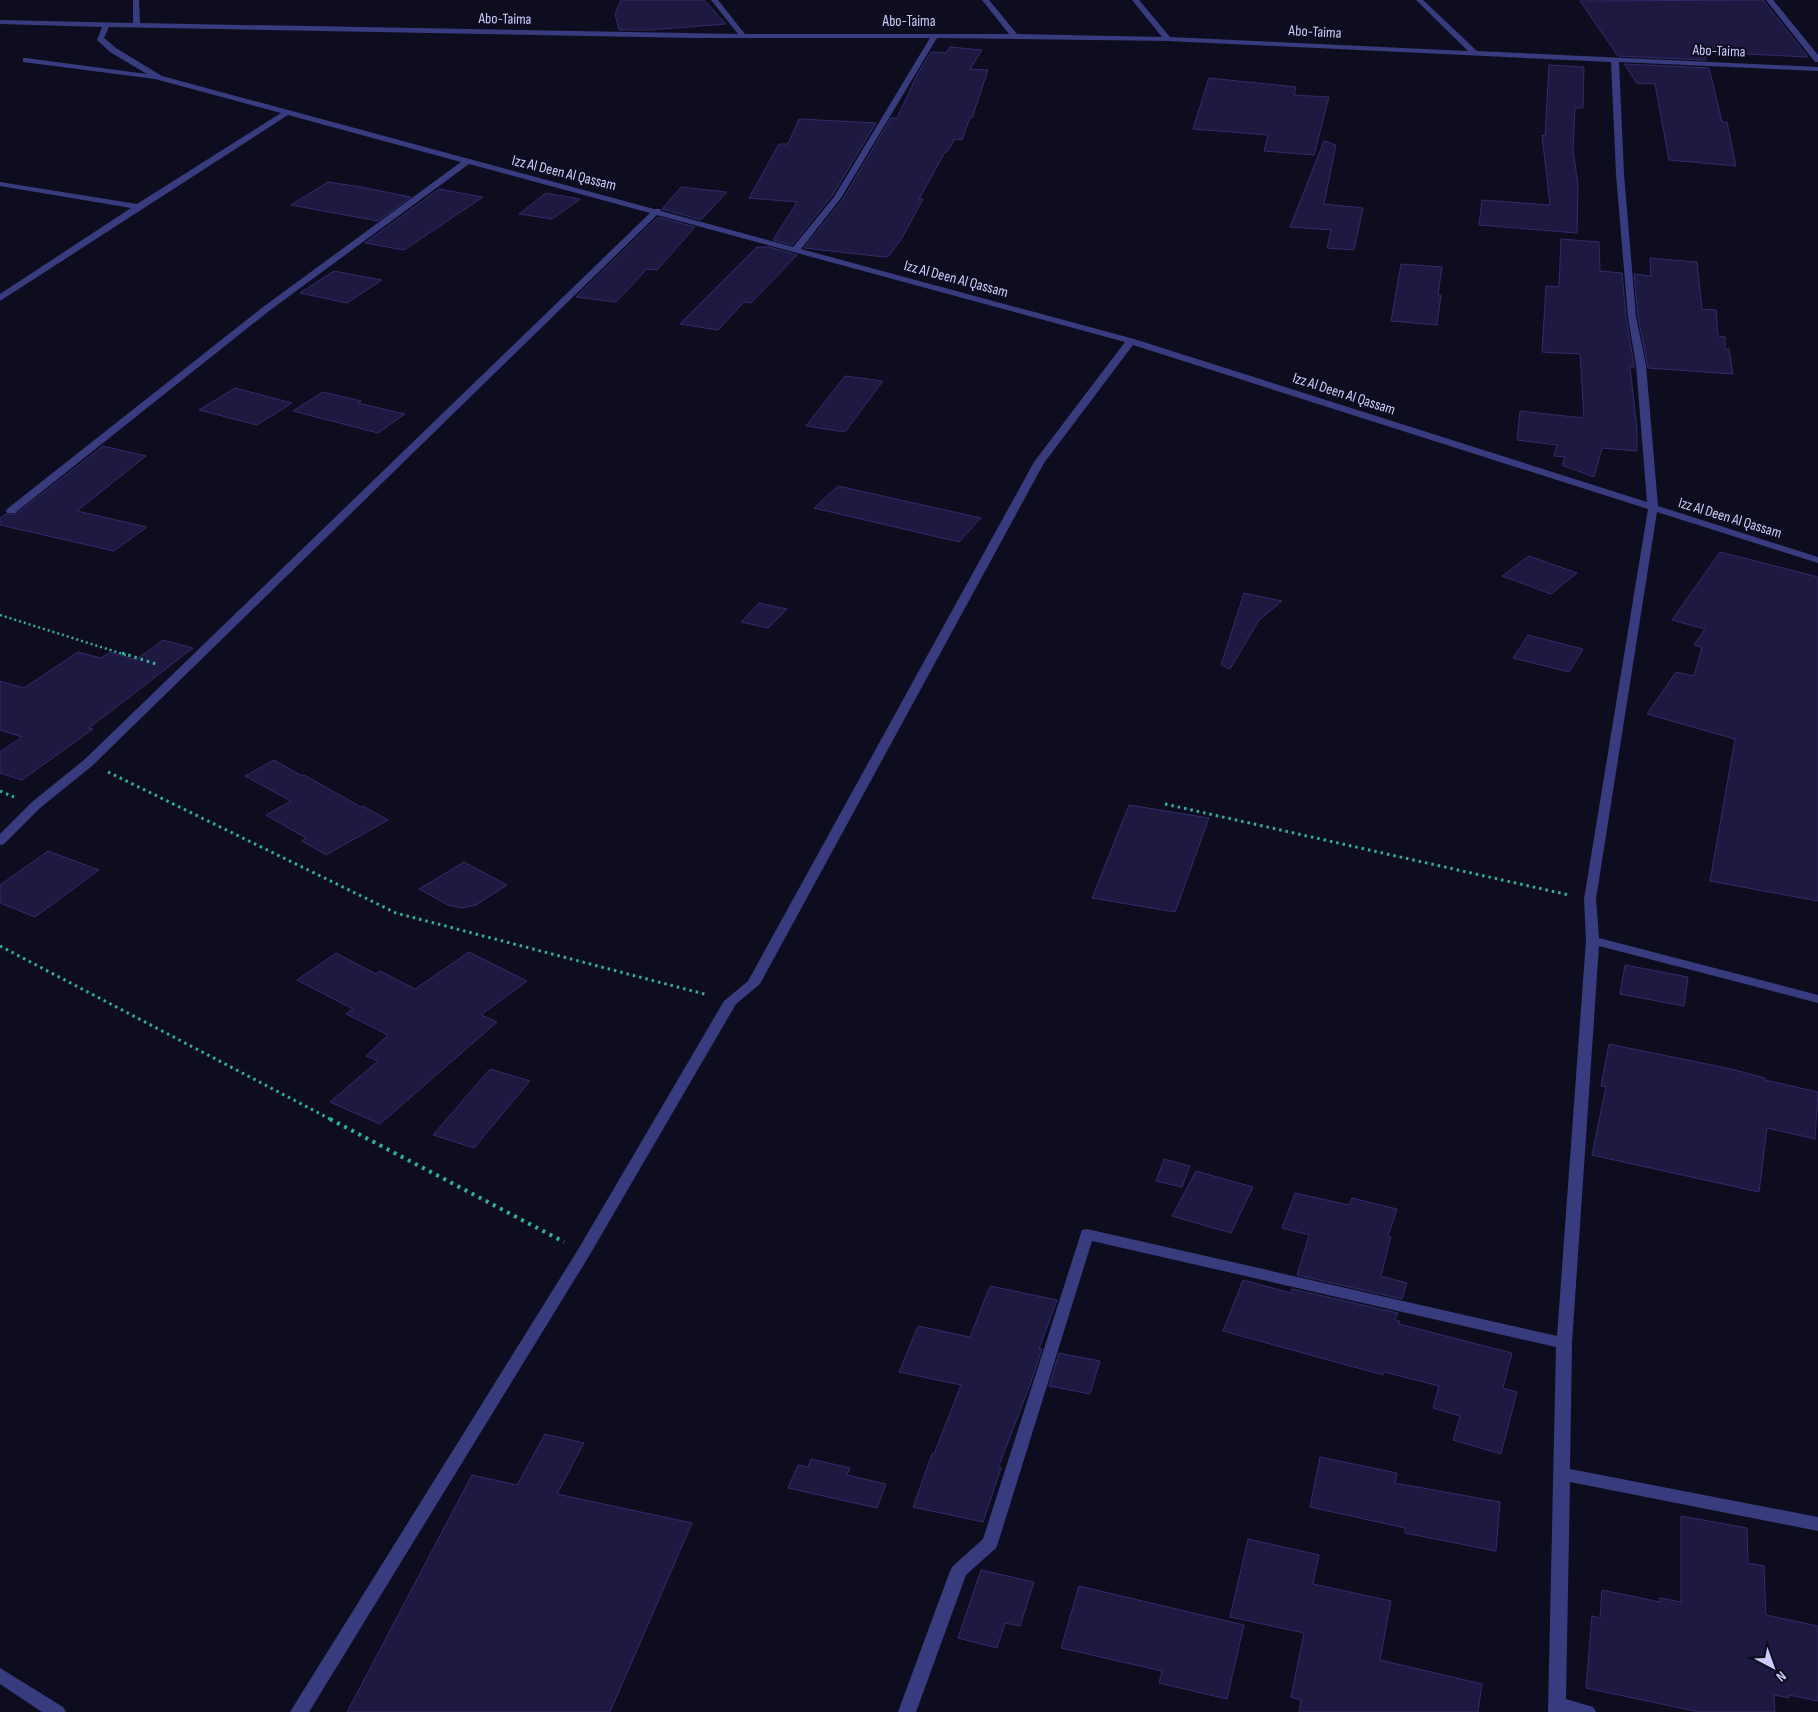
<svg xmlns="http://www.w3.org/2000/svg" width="1818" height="1712" font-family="'Sofia Sans Condensed',sans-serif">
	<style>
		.building { fill: #1e1940; stroke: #332b6c }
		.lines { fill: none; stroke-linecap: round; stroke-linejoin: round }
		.path-far2 { stroke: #2faf9d; stroke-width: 2.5; stroke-dasharray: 2 3; stroke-linecap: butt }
		.path-far1 { stroke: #2faf9d; stroke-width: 3; stroke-dasharray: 2.5 4; stroke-linecap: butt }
		.path { stroke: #2faf9d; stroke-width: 4; stroke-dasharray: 3 5; stroke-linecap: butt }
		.minor { fill: #383b7e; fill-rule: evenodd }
		.labels { text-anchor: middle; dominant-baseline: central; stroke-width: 4; stroke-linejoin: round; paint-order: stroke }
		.far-street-label { font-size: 15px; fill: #ceccfe; stroke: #0e0d1f }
	</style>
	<rect width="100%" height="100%" fill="#0e0d1f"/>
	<path class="building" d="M 621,0 L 704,0 L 726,24 L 650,30 L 619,30 L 615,14 Z
		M 1763,0 L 1808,57 L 1704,52 L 1706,60 L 1618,56 L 1580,1 Z
		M 950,47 L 982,50 L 970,69 L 988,70 L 972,118 L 970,117 L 962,140 L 955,139 L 947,152 L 945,152 L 919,199 L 923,199 L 902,238 L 889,256 L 884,257 L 804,248 L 843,199 L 891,118 L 897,118 L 917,75 L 931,52 L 946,53 Z
		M 1624,64 L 1709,68 L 1722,122 L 1727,122 L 1736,166 L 1669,160 L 1655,84 L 1637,83 Z
		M 1549,65 L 1584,67 L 1583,108 L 1575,108 L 1573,150 L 1578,184 L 1577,233 L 1479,225 L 1482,200 L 1550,205 L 1542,135 L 1545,136 Z
		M 1209,78 L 1296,87 L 1294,95 L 1329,97 L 1314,155 L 1264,151 L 1268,135 L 1193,129 Z
		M 799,119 L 876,123 L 832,196 L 792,245 L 773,240 L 797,202 L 749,198 L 779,144 L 788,144 Z
		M 1324,141 L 1336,145 L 1324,204 L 1363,208 L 1354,250 L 1327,248 L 1331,230 L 1290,227 Z
		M 328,182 L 361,187 L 411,197 L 378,221 L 291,205 Z
		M 681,187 L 727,192 L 701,220 L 662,209 Z
		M 439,189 L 483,197 L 404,250 L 365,243 Z
		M 546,193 L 580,199 L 552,219 L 519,214 Z
		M 658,217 L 695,227 L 657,270 L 647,269 L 616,302 L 576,297 Z
		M 1561,239 L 1599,242 L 1600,271 L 1622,273 L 1626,317 L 1634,365 L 1634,367 L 1630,367 L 1637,430 L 1637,451 L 1602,448 L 1594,477 L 1562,465 L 1565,457 L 1554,456 L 1557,445 L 1517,440 L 1520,411 L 1584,418 L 1580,354 L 1542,352 L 1546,286 L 1559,287 Z
		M 757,247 L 769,247 L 797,255 L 751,303 L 744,302 L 718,330 L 680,324 Z
		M 1650,258 L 1697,262 L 1702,309 L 1716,310 L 1718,336 L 1725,337 L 1725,349 L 1729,349 L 1733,374 L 1648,368 L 1638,317 L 1634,274 L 1651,276 Z
		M 1401,264 L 1442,267 L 1438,295 L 1441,295 L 1437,325 L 1391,321 Z
		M 334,271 L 382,280 L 347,303 L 300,293 Z
		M 845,376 L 883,381 L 845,432 L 806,426 Z
		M 235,388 L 292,403 L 257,425 L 199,410 Z
		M 323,392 L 361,401 L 358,403 L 405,414 L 378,433 L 293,411 Z
		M 103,446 L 146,456 L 77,511 L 147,527 L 114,551 L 0,525 L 0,518 L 6,514 L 16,514 Z
		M 838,486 L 981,518 L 959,542 L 814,508 Z
		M 1720,552 L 1818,577 L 1818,901 L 1710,881 L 1735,739 L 1647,714 L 1676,672 L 1694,676 L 1702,647 L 1694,645 L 1705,629 L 1672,620 Z
		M 1529,556 L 1577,573 L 1551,594 L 1502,576 Z
		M 1244,593 L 1282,601 L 1259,620 L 1230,669 L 1221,665 Z
		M 759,603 L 787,609 L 768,628 L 741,622 Z
		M 1528,635 L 1583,649 L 1569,672 L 1513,658 Z
		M 163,640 L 193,648 L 89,728 L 93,729 L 22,780 L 0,773 L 0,752 L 22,737 L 0,730 L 0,681 L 24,688 L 78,652 L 101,658 L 110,652 L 136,660 Z
		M 274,760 L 302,776 L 304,775 L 361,807 L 363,806 L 388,820 L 326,855 L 302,841 L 306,838 L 266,815 L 291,801 L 245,776 Z
		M 1129,805 L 1209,818 L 1175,912 L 1092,898 Z
		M 48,851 L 99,870 L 35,917 L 0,903 L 0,885 Z
		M 464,862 L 507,885 L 476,905 L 462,908 L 448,905 L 419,889 Z
		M 469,952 L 527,981 L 481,1015 L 497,1022 L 380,1124 L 330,1102 L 378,1061 L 366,1056 L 388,1035 L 346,1014 L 353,1009 L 297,980 L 336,953 L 376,974 L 380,971 L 415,989 Z
		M 1625,965 L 1688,977 L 1684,1006 L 1620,994 Z
		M 1609,1044 L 1731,1069 L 1765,1078 L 1765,1080 L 1818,1092 L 1815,1139 L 1767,1128 L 1759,1192 L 1592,1155 L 1606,1087 L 1601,1086 Z
		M 490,1069 L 530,1081 L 474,1148 L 433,1135 Z
		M 1164,1159 L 1190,1166 L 1182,1187 L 1156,1181 Z
		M 1196,1171 L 1253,1187 L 1231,1233 L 1172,1216 Z
		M 1295,1193 L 1349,1205 L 1352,1198 L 1397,1209 L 1388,1236 L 1391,1237 L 1381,1276 L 1407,1283 L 1402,1299 L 1297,1275 L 1309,1235 L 1282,1228 Z
		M 1243,1280 L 1291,1293 L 1292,1289 L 1398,1313 L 1395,1320 L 1400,1321 L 1399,1324 L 1512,1353 L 1503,1388 L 1517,1392 L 1501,1454 L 1453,1440 L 1460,1416 L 1433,1408 L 1439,1386 L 1384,1372 L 1383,1375 L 1223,1331 Z
		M 990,1286 L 1057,1300 L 1039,1349 L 1042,1349 L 1031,1382 L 998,1468 L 1001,1468 L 983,1522 L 913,1507 L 932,1454 L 934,1454 L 961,1385 L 899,1372 L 918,1326 L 970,1337 Z
		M 1059,1353 L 1100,1361 L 1090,1394 L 1049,1386 Z
		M 545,1434 L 584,1443 L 557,1494 L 692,1523 L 610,1712 L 347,1712 L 472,1475 L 517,1485 Z
		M 1320,1457 L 1397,1473 L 1395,1483 L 1500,1502 L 1496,1551 L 1405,1533 L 1405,1528 L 1310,1507 Z
		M 811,1459 L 850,1468 L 847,1475 L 886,1484 L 877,1508 L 788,1488 L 798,1465 L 808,1467 Z
		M 1681,1516 L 1747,1528 L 1748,1563 L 1764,1566 L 1766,1615 L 1818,1626 L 1818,1701 L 1789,1695 L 1789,1698 L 1774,1695 L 1775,1712 L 1699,1712 L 1586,1688 L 1592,1616 L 1600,1618 L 1602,1590 L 1660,1602 L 1660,1598 L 1681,1602 Z
		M 1248,1539 L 1319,1555 L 1313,1584 L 1391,1601 L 1380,1660 L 1482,1684 L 1478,1712 L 1299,1712 L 1301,1700 L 1291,1697 L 1304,1633 L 1230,1617 Z
		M 981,1570 L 1034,1582 L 1020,1626 L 1005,1623 L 997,1648 L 958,1638 Z
		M 1079,1586 L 1244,1625 L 1227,1699 L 1159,1683 L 1162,1671 L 1061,1648 Z"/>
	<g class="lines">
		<path class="path-far2" d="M 0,615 L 126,655"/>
		<path class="path-far1" d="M 122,653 L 159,665
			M 108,772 L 396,913 L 708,995
			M 0,791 L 14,797
			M 1165,804 L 1569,895
			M 0,946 L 332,1120"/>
		<path class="path" d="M 330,1119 L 564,1242"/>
		<path class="minor" d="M 133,0 L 139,0 L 140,23 L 738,34 L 711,0 L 718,0 L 745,34 L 1009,34 L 982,0 L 989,0 L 1017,34 L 1162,37 L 1132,0 L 1139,0 L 1170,37 L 1468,51 L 1416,0 L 1423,0 L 1477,51 L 1818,67 L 1818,71 L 1619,62 L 1624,174 L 1636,317 L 1646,365 L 1658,506 L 1818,557 L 1818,563 L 1657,512 L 1596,899 L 1599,938 L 1818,995 L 1818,1003 L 1599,946 L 1572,1343 L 1570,1469 L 1818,1517 L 1818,1531 L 1570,1482 L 1566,1699 L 1593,1707 L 1596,1712 L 1548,1712 L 1556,1347 L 1092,1241 L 998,1543 L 996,1548 L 966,1575 L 916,1712 L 898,1712 L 950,1571 L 953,1566 L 983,1539 L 1082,1230 L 1087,1229 L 1557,1336 L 1586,940 L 1584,899 L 1648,509 L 1133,345 L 1044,463 L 760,984 L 736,1004 L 589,1256 L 309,1712 L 290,1712 L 579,1248 L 724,1001 L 748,981 L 1034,462 L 1125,342 L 657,215 L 92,766 L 40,808 L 4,844 L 0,845 L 0,834 L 32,802 L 84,760 L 650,213 L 469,164 L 269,311 L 15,513 L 7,513 L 6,511 L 7,509 L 263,307 L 461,162 L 288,115 L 0,301 L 0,294 L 131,208 L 0,186 L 0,182 L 137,204 L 281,113 L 155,79 L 23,62 L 23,58 L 26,58 L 147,74 L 110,52 L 97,40 L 102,27 L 0,24 L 0,20 L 133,23 ZM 109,27 L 696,38 L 930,38 L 834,197 L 793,247 L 661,211 L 660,209 L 654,209 L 162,76 L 116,48 L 104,38 ZM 937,38 L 1168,41 L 1611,62 L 1616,174 L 1628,317 L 1636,365 L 1647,502 L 1134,339 L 801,249 L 841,198 Z
			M 1766,0 L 1773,0 L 1818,55 L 1818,62 L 1815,62 Z
			M 0,1668 L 63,1707 L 66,1712 L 42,1712 L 0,1684 Z"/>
	</g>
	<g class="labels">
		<g class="far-street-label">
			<text transform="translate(505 19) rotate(1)">Abo-Taima</text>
			<text x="909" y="21">Abo-Taima</text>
			<text transform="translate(1315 32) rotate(3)">Abo-Taima</text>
			<text transform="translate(1719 51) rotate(2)">Abo-Taima</text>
			<text transform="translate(564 173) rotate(14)">Izz Al Deen Al Qassam</text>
			<text transform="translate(956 279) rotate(15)">Izz Al Deen Al Qassam</text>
			<text transform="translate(1344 394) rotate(18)">Izz Al Deen Al Qassam</text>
			<text transform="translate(1730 518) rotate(17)">Izz Al Deen Al Qassam</text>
		</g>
	</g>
	<g transform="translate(1773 1667) rotate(139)" stroke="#0e0d1f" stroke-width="4" paint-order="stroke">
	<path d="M0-4L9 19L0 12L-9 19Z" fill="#ceccfe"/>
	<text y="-8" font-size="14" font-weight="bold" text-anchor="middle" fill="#ceccfe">N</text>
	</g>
</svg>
